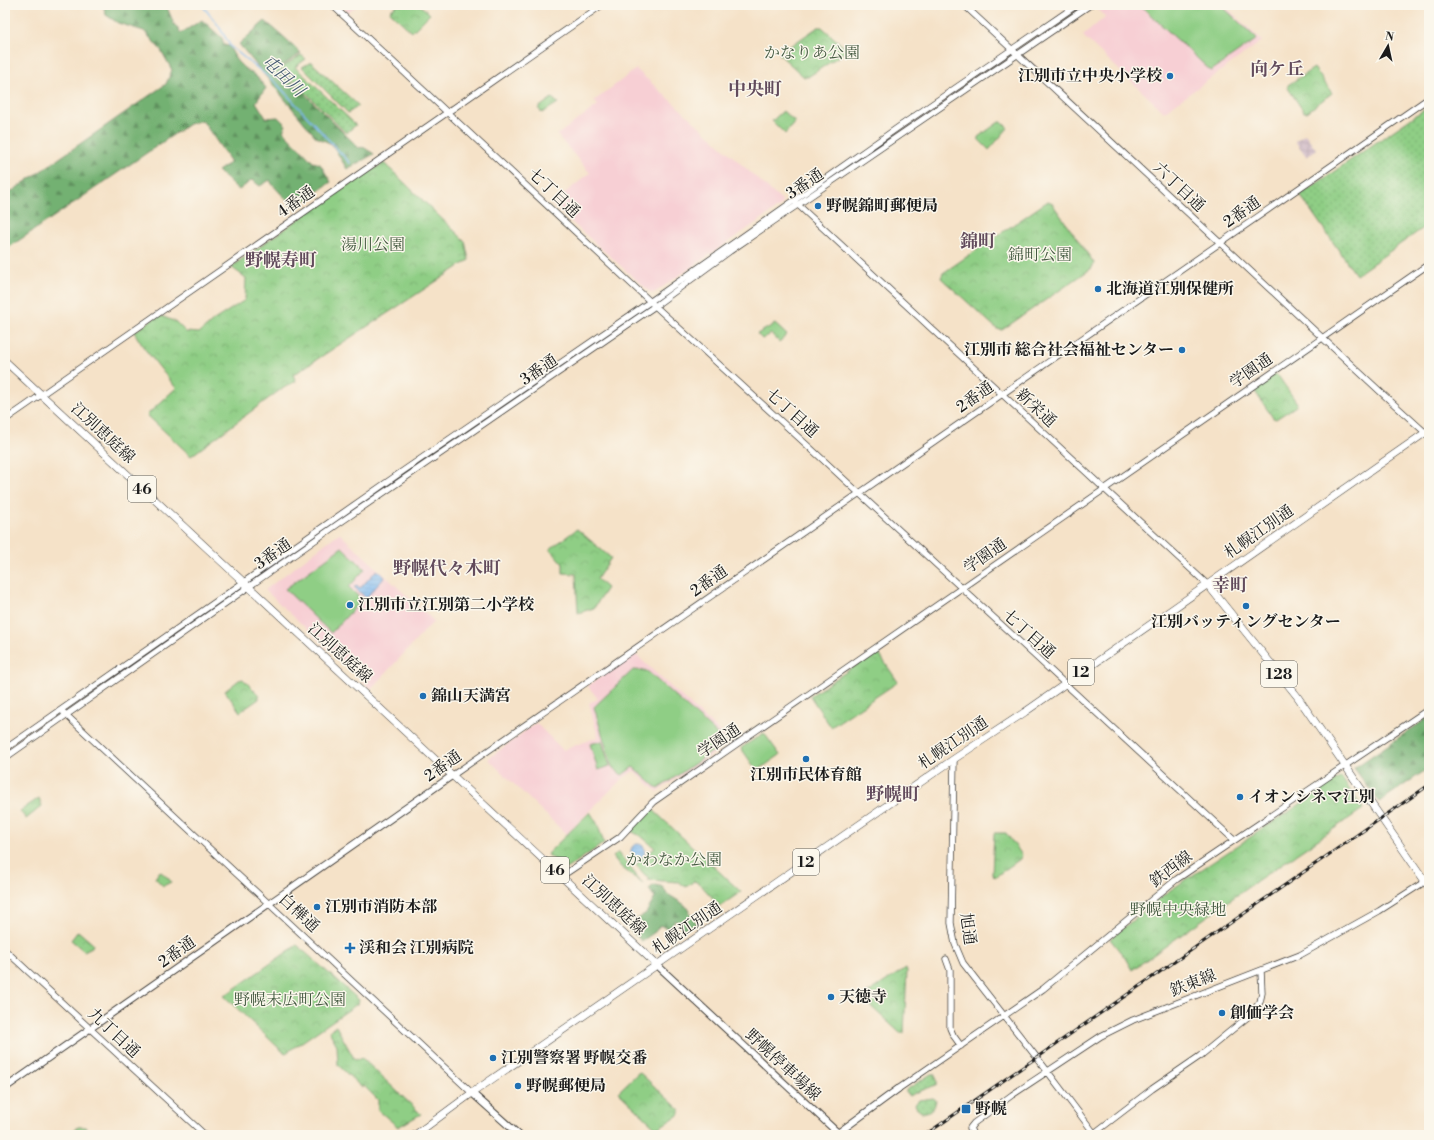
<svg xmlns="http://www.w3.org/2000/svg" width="1434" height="1140" font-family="'Libre Bodoni','Noto Serif JP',serif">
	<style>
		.built { fill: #f7cfd4 }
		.industrial { fill: url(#industrial-grid) }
		.grass { fill: url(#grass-dots); stroke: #567550 }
		.forest { fill: url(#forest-firs); stroke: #486647 }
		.park { fill: url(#park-crowns); stroke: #567550 }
		.pitch { fill: #8fce85; stroke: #567550 }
		.water { fill: url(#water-rules); stroke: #4e6b86 }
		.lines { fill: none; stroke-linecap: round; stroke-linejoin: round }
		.stream { stroke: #7fbaf1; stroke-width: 1.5 }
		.tertiary-casing { stroke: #3d3a36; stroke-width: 7 }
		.secondary-casing { stroke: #3d3a36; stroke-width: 8 }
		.primary-casing { stroke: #3d3a36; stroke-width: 8 }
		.trunk-casing { stroke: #3d3a36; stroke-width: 8 }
		.tertiary { stroke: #fff; stroke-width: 5.5 }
		.secondary { stroke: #fff; stroke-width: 6 }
		.primary { stroke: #fff; stroke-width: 7 }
		.trunk { stroke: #fff; stroke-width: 7 }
		.rail-casing { stroke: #1c1c1c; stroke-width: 3 }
		.rail { stroke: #fbf7ec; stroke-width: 1.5; stroke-dasharray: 4.5; stroke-linecap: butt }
		.poi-dot { fill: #1f6fb2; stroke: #fbf7ec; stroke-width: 1.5 }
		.labels { text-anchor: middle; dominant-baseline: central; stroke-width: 3; stroke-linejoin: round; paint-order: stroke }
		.shield { fill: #fbf7ec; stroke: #5f5e5a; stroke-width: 1 }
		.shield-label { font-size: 15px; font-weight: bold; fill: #1c1c1c }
		.park-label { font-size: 16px; fill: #445a41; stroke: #fbf7ec }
		.poi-label { font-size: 16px; font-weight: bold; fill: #1c1c1c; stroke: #fbf7ec; text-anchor: start }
		.street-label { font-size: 16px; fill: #1c1c1c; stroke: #fbf7ec }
		.water-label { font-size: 17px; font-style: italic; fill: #445b71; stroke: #fbf7ec }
		.quarter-label { font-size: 18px; font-weight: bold; fill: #624b5c; stroke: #fbf7ec }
	</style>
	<defs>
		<pattern id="industrial-grid" width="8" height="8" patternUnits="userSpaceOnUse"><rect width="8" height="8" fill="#d2bdc8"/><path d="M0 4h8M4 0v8" fill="none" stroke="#b4a2ab"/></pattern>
		<pattern id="grass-dots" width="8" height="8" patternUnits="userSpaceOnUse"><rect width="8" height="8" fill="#8fce85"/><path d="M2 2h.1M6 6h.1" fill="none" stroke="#7bb072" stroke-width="1.8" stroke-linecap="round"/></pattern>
		<pattern id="forest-firs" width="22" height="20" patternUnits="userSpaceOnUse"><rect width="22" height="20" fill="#73b172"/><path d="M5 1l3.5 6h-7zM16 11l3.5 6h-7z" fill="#5e8f5d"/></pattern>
		<pattern id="park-crowns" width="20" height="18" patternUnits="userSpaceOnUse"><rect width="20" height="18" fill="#8fce85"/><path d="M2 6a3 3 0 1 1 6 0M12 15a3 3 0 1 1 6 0" fill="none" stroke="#7bb072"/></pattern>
		<pattern id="water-rules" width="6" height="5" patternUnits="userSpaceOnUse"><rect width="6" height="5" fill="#7fbaf1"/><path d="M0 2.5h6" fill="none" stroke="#6d9fce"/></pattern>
	</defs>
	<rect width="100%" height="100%" fill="#fbf7ec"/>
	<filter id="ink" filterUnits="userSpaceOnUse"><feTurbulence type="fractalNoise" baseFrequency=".025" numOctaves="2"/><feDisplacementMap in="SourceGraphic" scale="8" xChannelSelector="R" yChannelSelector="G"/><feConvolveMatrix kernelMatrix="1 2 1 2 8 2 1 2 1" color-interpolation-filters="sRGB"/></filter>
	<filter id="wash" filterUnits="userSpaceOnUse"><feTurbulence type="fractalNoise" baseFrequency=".012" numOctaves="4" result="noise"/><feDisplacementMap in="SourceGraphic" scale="16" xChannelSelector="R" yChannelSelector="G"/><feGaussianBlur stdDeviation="0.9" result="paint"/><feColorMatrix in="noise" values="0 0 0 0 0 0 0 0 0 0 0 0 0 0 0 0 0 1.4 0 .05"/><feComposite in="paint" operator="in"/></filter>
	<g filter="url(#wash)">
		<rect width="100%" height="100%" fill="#f5e2c8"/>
		<path class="built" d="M 340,5 L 359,5 L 348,12 Z
			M 1101,5 L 1224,5 L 1262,41 L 1164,112 L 1083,36 L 1105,17 L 1097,8 Z
			M 636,69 L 782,201 L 782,205 L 654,293 L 650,292 L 551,204 L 590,173 L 557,135 L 598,105 L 594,101 Z
			M 339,533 L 434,621 L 371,689 L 265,590 Z
			M 634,653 L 731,742 L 657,792 L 634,771 L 623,778 L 566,834 L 488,759 L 536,723 L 563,750 L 598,737 L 589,703 L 598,699 L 588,686 Z"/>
		<path class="industrial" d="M 1305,134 L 1316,149 L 1307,157 L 1295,141 Z"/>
		<path class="grass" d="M 301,55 L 306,59 L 295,67 L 356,125 L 346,133 L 281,68 Z
			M 311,62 L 359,106 L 348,113 L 302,67 Z
			M 1429,106 L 1429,224 L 1356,275 L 1300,195 Z
			M 931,1074 L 934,1074 L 937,1080 L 937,1084 C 931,1088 917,1091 910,1096 L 906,1094 L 906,1090 Z
			M 933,1098 L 936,1100 C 935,1111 920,1119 915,1104 L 919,1100 Z"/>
		<path class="forest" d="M 103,5 L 166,5 L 174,24 L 181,33 L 202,20 L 222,38 L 224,45 L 229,46 L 237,61 L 244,68 L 256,76 L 266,88 L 256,102 L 266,118 L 278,117 L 286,125 L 283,131 L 313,162 L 320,164 L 331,182 L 294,208 L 272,184 L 270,180 L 260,186 L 252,180 L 239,190 L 218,171 L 231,162 L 202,120 L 189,124 L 5,250 L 5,196 L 166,84 L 172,70 L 161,50 L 144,31 L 118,23 L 106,15 Z
			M 265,21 L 283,36 L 301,53 L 279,68 L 359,148 L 363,147 L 374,154 L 347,169 L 332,144 L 316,137 L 239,44 Z
			M 1429,717 L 1429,768 L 1379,802 L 1354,768 Z
			M 654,885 C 661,886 664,886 666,893 L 685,905 L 697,924 L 684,929 L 675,920 L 671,926 L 667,929 L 660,925 L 655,932 L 642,941 L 628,929 L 633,922 L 646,913 L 655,898 L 649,889 Z"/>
		<path class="park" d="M 398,5 L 420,5 L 430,14 L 412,32 L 390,12 L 391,10 Z
			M 818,27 L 822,27 L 846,49 L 845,52 L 808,77 L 804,77 L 780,55 L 780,53 Z
			M 1314,68 L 1332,93 L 1307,112 L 1304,112 L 1288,88 L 1288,85 Z
			M 552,98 L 558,103 L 542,113 L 538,108 Z
			M 783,111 L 795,122 L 785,134 L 772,121 Z
			M 999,122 L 1002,122 L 1008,128 L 989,150 L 978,139 L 978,137 Z
			M 384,163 L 465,241 L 469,260 L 293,375 L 296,381 L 280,390 L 191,456 L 147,415 L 176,388 L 144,348 L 134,332 L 159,315 L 176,322 L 186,332 L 199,333 L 214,320 L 245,300 L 246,278 L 231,267 L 337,192 Z
			M 1048,201 L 1051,202 L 1094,263 L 1092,268 L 1002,330 L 997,329 L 941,278 L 943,273 Z
			M 775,324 L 787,335 L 779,342 L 771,334 L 762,339 L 757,334 Z
			M 1276,374 L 1279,377 L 1297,403 L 1296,406 L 1276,419 L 1273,418 L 1254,390 L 1254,389 Z
			M 577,529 L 611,558 L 597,579 L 607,588 L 594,608 L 578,613 L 576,574 L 563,573 L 563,564 L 550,549 Z
			M 877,651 L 898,682 L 831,727 L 810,696 Z
			M 243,679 L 259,695 L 259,699 L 240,712 L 225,691 L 239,680 Z
			M 1341,777 L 1363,809 L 1261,878 L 1132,970 L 1125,958 L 1110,939 L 1166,893 Z
			M 39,798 L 42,806 L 26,819 L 20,811 Z
			M 651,808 L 741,892 L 720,906 L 700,884 L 694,881 L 686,887 L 679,882 L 648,880 L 650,878 L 645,875 L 636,865 L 641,859 L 655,848 L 642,837 L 629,830 L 640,817 Z
			M 590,812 L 597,823 L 604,843 L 566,869 L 547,854 Z
			M 994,833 L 1006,833 L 1022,855 L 1020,859 L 995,877 L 992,874 Z
			M 618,852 L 643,884 L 621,867 L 613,857 Z
			M 160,871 L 169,879 L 171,882 L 163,886 L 155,878 Z
			M 78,931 L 93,944 L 92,947 L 84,951 L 71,940 Z
			M 297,945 L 359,1000 L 357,1004 L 286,1053 L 282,1051 L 224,996 Z
			M 906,968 L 907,971 L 904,1033 L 900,1033 L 864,1000 L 865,995 Z
			M 336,1026 L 355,1060 L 362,1058 L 421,1114 L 398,1127 L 378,1110 L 378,1100 L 364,1086 L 361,1087 L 338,1065 L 337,1045 L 329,1031 Z
			M 639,1072 L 680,1110 L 680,1114 L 658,1128 L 655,1127 L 618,1092 Z
			M 78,1127 L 85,1127 L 94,1135 L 67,1135 Z"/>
		<path class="pitch" d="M 1140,5 L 1221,5 L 1257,39 L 1211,71 Z
			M 342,547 L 365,569 L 349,587 L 362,600 L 331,633 L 285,589 Z
			M 633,670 L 647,671 L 726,742 L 658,789 L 633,767 L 622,775 L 612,767 L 594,707 Z
			M 764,733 L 780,755 L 757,771 L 741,748 Z
			M 602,741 L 610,766 L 598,770 L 590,744 Z"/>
		<path class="water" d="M 377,570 L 385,577 L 366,598 L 354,587 L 357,585 L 360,588 Z
			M631 851a7 7 0 1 1 14 0a7 7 0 1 1-14 0Z"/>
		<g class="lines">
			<path class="stream" d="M 202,5 L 218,25 L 231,47 L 277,84 L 350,163"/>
		</g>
	</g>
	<g filter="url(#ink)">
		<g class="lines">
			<defs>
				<path id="tertiary" d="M 332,5 L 655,306 L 820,457 L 1234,840
					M 964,5 L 1385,396 L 1429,436
					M 796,203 L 1208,585
					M 5,420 L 602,5
					M 64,713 L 472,1093
					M 5,749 L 400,473 L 651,301 L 900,126 L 1077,5
					M 5,758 L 338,524 L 655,306 L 730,251 L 1090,5
					M 954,759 L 951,923 L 955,944 L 963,963 L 1048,1072 L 1094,1133
					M 453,775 L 1429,98
					M 562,876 L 620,837 L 653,802 L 1429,264
					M 5,950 L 205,1135
					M 946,959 L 950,970 L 950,1028 L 953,1035 L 961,1046
					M 898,1089 L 1043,989 L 1177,879 L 1429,709
					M 973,1135 L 970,1128 L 974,1123 L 1012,1095 L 1101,1036 L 1133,1020 L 1300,955 L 1379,911 L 1429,879
					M 1092,1135 L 1152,1089 L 1200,1056 L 1250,1015 L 1260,1002 L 1262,993 L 1261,971"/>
				<path id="secondary" d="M 657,965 L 838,1133 L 898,1089
					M 5,1088 L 453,775
					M 472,1093 L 519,1135"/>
				<path id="primary" d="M 5,361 L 657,965
					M 1208,585 L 1297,696 L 1429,887"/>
				<path id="trunk" d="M 415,1135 L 472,1093 L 954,759 L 1025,712 L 1429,430"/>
			</defs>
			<use href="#tertiary" class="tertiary-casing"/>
			<use href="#secondary" class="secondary-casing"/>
			<use href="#primary" class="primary-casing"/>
			<use href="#trunk" class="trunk-casing"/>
			<use href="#tertiary" class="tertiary"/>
			<use href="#secondary" class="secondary"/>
			<use href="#primary" class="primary"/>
			<use href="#trunk" class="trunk"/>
			<defs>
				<path id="rail" d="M 925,1135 L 1429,785"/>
			</defs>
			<use href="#rail" class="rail-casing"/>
			<use href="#rail" class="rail"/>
		</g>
	</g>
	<g class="poi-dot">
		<circle cx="1170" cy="76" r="4"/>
		<circle cx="818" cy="206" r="4"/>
		<circle cx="1098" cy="289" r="4"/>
		<circle cx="1182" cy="350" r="4"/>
		<circle cx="350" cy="605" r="4"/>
		<circle cx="1246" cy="606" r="4"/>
		<circle cx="423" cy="696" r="4"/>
		<circle cx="806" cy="759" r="4"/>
		<circle cx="1240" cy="797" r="4"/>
		<circle cx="317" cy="907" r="4"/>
		<path d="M348 942h4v4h4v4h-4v4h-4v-4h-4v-4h4z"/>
		<circle cx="831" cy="997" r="4"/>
		<circle cx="1222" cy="1013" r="4"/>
		<circle cx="493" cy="1058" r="4"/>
		<circle cx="518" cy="1086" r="4"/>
		<rect x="961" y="1104" width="10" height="10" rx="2"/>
	</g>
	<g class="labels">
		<g class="shield">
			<rect x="128" y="476" width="28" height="26" rx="3"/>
			<rect x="1068" y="659" width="26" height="26" rx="3"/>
			<rect x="1261" y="661" width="36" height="26" rx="3"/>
			<rect x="793" y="849" width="26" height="26" rx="3"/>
			<rect x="541" y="857" width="28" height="26" rx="3"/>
		</g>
		<g class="shield-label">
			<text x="142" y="489">46</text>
			<text x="1081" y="672">12</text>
			<text x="1279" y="674">128</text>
			<text x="806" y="862">12</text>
			<text x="555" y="870">46</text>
		</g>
		<g class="park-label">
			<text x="812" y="53">かなりあ公園</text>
			<text x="373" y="245">湯川公園</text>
			<text x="1040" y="255">錦町公園</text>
			<text x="674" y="860">かわなか公園</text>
			<text x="1178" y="910">野幌中央緑地</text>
			<text x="290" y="1000">野幌末広町公園</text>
		</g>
		<g class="poi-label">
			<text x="1162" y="76" text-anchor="end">江別市立中央小学校</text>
			<text x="826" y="206">野幌錦町郵便局</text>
			<text x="1106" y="289">北海道江別保健所</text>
			<text x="1174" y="350" text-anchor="end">江別市 総合社会福祉センター</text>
			<text x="358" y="605">江別市立江別第二小学校</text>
			<text x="1246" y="622" text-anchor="middle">江別バッティングセンター</text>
			<text x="431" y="696">錦山天満宮</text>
			<text x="806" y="775" text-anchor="middle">江別市民体育館</text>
			<text x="1248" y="797">イオンシネマ江別</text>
			<text x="325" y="907">江別市消防本部</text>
			<text x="359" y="948">渓和会 江別病院</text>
			<text x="839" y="997">天徳寺</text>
			<text x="1230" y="1013">創価学会</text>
			<text x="501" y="1058">江別警察署 野幌交番</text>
			<text x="526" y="1086">野幌郵便局</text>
			<text x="975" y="1109">野幌</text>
		</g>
		<g class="street-label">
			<text transform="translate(805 184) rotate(-34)">3番通</text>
			<text transform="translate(1179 187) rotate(43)">六丁目通</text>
			<text transform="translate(554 193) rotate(43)">七丁目通</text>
			<text transform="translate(296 202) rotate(-35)">4番通</text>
			<text transform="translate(1242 212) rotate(-35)">2番通</text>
			<text transform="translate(539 370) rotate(-34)">3番通</text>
			<text transform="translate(1251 371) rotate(-35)">学園通</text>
			<text transform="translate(975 397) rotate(-35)">2番通</text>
			<text transform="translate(1036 408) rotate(43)">新栄通</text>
			<text transform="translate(792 413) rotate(42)">七丁目通</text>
			<text transform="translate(103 433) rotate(43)">江別恵庭線</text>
			<text transform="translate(1259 532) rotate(-35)">札幌江別通</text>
			<text transform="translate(273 554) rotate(-35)">3番通</text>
			<text transform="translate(985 556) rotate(-35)">学園通</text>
			<text transform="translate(709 581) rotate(-35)">2番通</text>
			<text transform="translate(1029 634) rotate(42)">七丁目通</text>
			<text transform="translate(340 653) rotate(42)">江別恵庭線</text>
			<text transform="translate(719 741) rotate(-34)">学園通</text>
			<text transform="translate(953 743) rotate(-34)">札幌江別通</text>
			<text transform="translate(443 766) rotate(-35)">2番通</text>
			<text transform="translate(1171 869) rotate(-37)">鉄西線</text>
			<text transform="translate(614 905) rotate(43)">江別恵庭線</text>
			<text transform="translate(299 913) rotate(43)">白樺通</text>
			<text transform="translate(687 928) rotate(-34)">札幌江別通</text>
			<text transform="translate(968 929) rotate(82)">旭通</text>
			<text transform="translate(177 952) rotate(-35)">2番通</text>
			<text transform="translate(1193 983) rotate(-21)">鉄東線</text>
			<text transform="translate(114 1033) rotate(43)">九丁目通</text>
			<text transform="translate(783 1065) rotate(43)">野幌停車場線</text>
		</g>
		<g class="water-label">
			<text transform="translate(283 76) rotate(43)">屯田川</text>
		</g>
		<g class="quarter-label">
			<text x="1277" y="69">向ケ丘</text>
			<text x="755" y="89">中央町</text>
			<text x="978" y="241">錦町</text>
			<text x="281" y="260">野幌寿町</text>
			<text x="447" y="568">野幌代々木町</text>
			<text x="1230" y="585">幸町</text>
			<text x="893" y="794">野幌町</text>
		</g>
	</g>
	<rect width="1434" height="1140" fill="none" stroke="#fbf7ec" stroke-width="20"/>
	<g transform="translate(1388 46) rotate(9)" stroke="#fbf7ec" stroke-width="3" paint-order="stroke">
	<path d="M0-3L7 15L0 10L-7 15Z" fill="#1c1c1c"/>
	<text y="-6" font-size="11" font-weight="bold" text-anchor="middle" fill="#1c1c1c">N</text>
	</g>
</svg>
